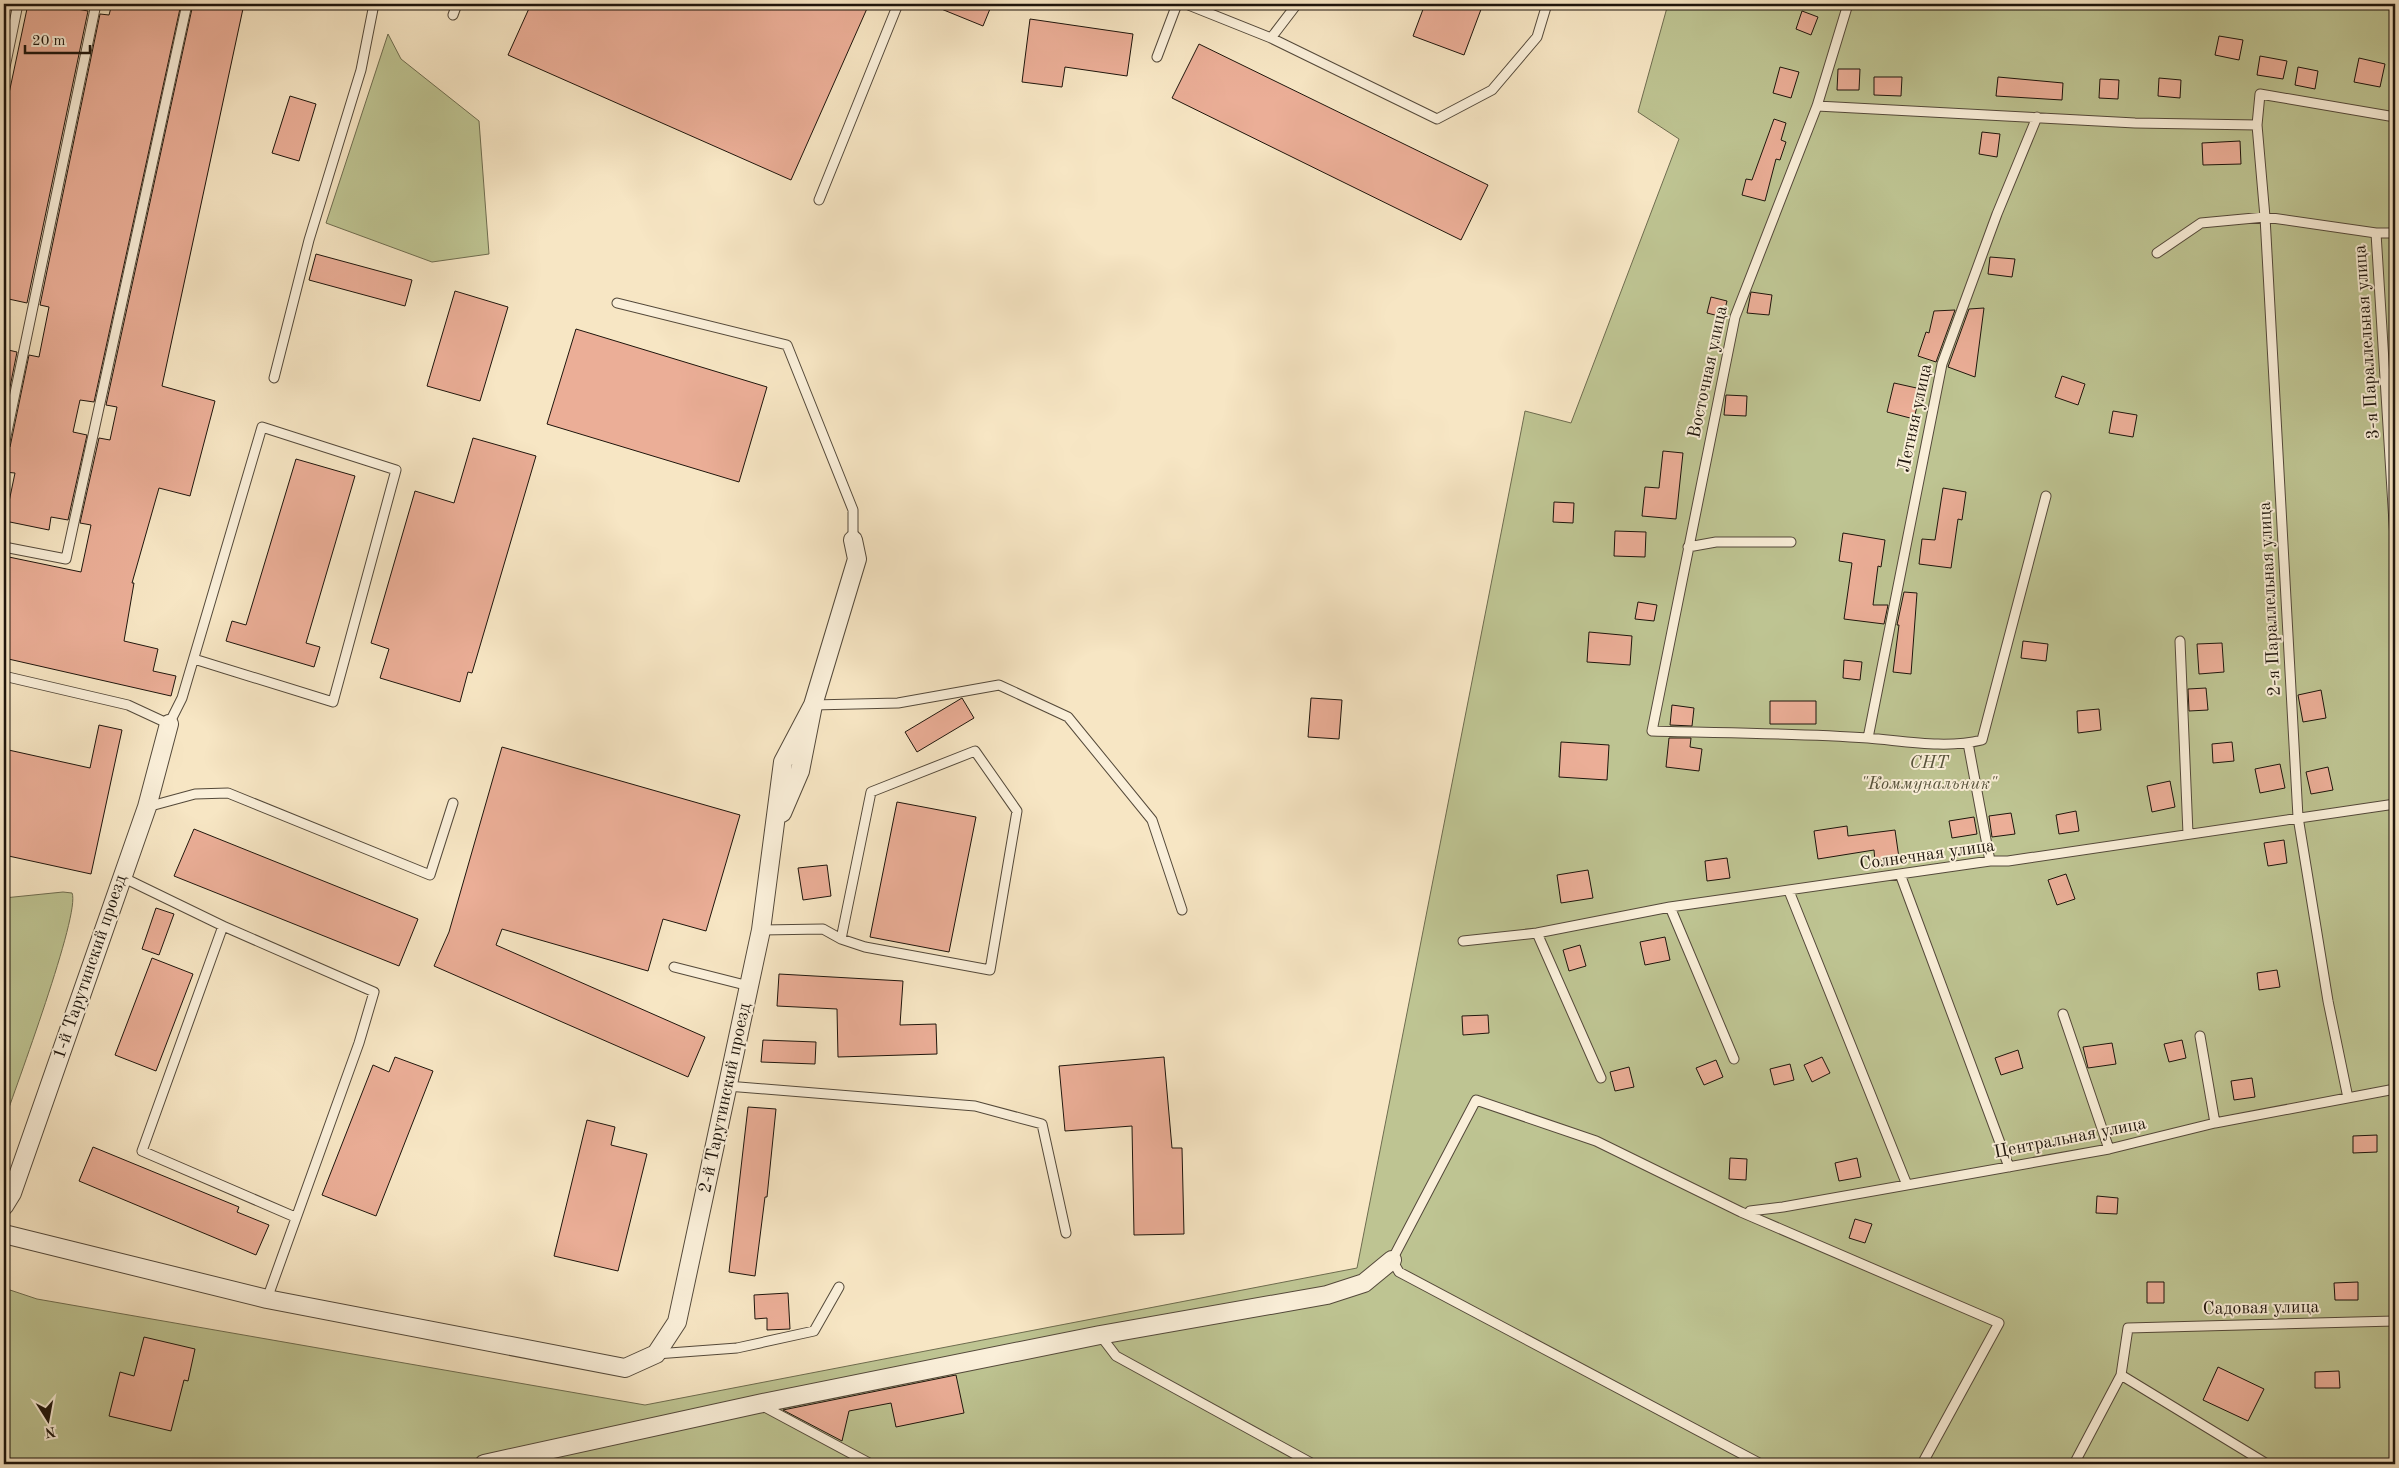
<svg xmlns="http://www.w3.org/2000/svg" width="2399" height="1468" font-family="'Old Standard TT',serif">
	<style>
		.green { fill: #bec492; stroke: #6e6c4f }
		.building { fill: #ebae97; stroke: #1e150c }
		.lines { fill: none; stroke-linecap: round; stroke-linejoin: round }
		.lane-casing { stroke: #54493a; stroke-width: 11 }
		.street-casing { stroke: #54493a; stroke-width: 20 }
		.lane { stroke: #faefd9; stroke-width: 9 }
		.street { stroke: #faefd9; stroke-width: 18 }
		.labels { text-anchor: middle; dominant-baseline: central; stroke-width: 4; stroke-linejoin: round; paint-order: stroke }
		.street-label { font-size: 18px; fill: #1e150c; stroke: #faefd9 }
		.park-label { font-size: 18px; font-style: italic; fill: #56523b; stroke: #faefd9 }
	</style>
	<rect width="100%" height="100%" fill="#f7e6c4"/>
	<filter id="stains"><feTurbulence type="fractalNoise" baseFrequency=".004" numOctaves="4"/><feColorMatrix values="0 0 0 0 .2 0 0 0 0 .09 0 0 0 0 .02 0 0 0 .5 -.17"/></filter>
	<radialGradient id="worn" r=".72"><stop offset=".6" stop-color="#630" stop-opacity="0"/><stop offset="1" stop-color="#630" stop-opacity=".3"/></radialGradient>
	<path class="green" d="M 1668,4 L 2395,4 L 2395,1464 L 4,1464 L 4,1288 L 37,1299 L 645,1405 L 1357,1268 L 1525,411 L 1571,423 L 1679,139 L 1638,112 Z
		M 388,34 L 401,59 L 479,121 L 489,254 L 432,262 L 326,223 Z
		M 63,892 L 72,893 C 81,913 15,1089 4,1122 L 4,898 Z"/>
	<path class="building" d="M 28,4 L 78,4 L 77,9 L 88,11 L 27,303 L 4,298 L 4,117 Z
		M 112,4 L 181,4 L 94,402 L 80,400 L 73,432 L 87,435 L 68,520 L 51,517 L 49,530 L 5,521 L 15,473 L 4,472 L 4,452 L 10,447 L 29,355 L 39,357 L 49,307 L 40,305 L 100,14 L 109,15 Z
		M 193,4 L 244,4 L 162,386 L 215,401 L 190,496 L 159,488 L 132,583 L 134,583 L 124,641 L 158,649 L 153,671 L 176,676 L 171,696 L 4,658 L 4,556 L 81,572 L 91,525 L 80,523 L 99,438 L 110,440 L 117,407 L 106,405 Z
		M 531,4 L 869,4 L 791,180 L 508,55 Z
		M 929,4 L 992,4 L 983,26 Z
		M 1425,4 L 1483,4 L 1464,55 L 1413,36 Z
		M 1802,11 L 1818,17 L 1811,35 L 1796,29 Z
		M 1030,19 L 1133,34 L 1127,76 L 1065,67 L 1062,87 L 1022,82 Z
		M 2219,36 L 2243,40 L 2239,60 L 2215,55 Z
		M 1199,44 L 1488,185 L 1461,240 L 1172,98 Z
		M 2260,56 L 2287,61 L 2283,79 L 2257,75 Z
		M 2359,58 L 2385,64 L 2380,87 L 2354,82 Z
		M 1780,67 L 1799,72 L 1791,98 L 1773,93 Z
		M 2298,67 L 2318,71 L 2315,89 L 2295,85 Z
		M 1838,69 L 1860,69 L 1859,90 L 1837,90 Z
		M 1874,77 L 1902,77 L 1901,96 L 1874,95 Z
		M 1998,77 L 2063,83 L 2062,100 L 1996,96 Z
		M 2159,78 L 2181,80 L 2180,98 L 2158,96 Z
		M 2100,79 L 2119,80 L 2118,99 L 2099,98 Z
		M 290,96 L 316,104 L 299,161 L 272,153 Z
		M 1774,119 L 1786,123 L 1781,140 L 1786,142 L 1780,160 L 1776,159 L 1765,201 L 1742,195 L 1746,179 L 1752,180 Z
		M 1982,132 L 2000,134 L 1997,157 L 1979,154 Z
		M 2240,141 L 2241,164 L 2203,165 L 2202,143 Z
		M 316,254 L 412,280 L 405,306 L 309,280 Z
		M 1990,257 L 2015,259 L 2012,277 L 1988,274 Z
		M 455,291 L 508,307 L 480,401 L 427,386 Z
		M 1751,292 L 1772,295 L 1769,315 L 1747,313 Z
		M 1711,297 L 1727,301 L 1723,317 L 1707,313 Z
		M 1984,308 L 1975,377 L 1948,367 L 1969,309 Z
		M 1955,310 L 1936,362 L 1918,356 L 1926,332 L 1929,333 L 1934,311 Z
		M 576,329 L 767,387 L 739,482 L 547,424 Z
		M 4,349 L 17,352 L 4,417 Z
		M 2062,376 L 2085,384 L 2078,405 L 2055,397 Z
		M 1894,383 L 1921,389 L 1914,419 L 1887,412 Z
		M 1726,395 L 1747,396 L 1746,416 L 1724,415 Z
		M 2113,411 L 2137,415 L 2133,437 L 2109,433 Z
		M 473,438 L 536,456 L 472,673 L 468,672 L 460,702 L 380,678 L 389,649 L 371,643 L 415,491 L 454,503 Z
		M 1663,451 L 1683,453 L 1676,519 L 1642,516 L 1645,487 L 1659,488 Z
		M 296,459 L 355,476 L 306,643 L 320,647 L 314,667 L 226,641 L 232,621 L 246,625 Z
		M 1943,488 L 1966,492 L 1962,520 L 1958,519 L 1951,568 L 1919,564 L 1922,539 L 1935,540 Z
		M 1554,502 L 1574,503 L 1573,523 L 1553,522 Z
		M 1615,531 L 1646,532 L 1645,557 L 1614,556 Z
		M 1843,533 L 1885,540 L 1881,567 L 1878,566 L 1873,605 L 1888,605 L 1884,624 L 1844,619 L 1852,563 L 1839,561 Z
		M 1904,592 L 1917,593 L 1911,674 L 1893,672 L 1899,625 L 1897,625 Z
		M 1638,602 L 1657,605 L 1654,621 L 1635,619 Z
		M 1589,632 L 1632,636 L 1630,665 L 1587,662 Z
		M 2023,641 L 2048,644 L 2046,661 L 2021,658 Z
		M 2222,643 L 2224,672 L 2199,674 L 2197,644 Z
		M 1844,660 L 1862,662 L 1860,680 L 1843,678 Z
		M 2206,688 L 2208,710 L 2189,711 L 2188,689 Z
		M 2321,690 L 2326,718 L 2303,722 L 2298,695 Z
		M 962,698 L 974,718 L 917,752 L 905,732 Z
		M 1311,698 L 1342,700 L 1339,739 L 1308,737 Z
		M 1770,701 L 1816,701 L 1816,724 L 1770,724 Z
		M 1672,705 L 1694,708 L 1692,726 L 1670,725 Z
		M 2099,709 L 2101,730 L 2078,733 L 2077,711 Z
		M 99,725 L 122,730 L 91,874 L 4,855 L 4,749 L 90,768 Z
		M 1669,738 L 1691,738 L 1690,747 L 1702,749 L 1699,771 L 1666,767 Z
		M 1561,742 L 1609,745 L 1607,780 L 1559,777 Z
		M 2232,742 L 2234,761 L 2213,763 L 2212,744 Z
		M 502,747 L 740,815 L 706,931 L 663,919 L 648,971 L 502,929 L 496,945 L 705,1037 L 688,1077 L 434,966 L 449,932 Z
		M 2280,764 L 2285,788 L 2260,793 L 2255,769 Z
		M 2328,767 L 2333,790 L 2311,794 L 2306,772 Z
		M 2170,781 L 2175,807 L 2152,812 L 2147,786 Z
		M 897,802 L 976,817 L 949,952 L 870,937 Z
		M 2076,811 L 2079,831 L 2059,834 L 2056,815 Z
		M 2011,813 L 2015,834 L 1992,837 L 1989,816 Z
		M 1974,817 L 1977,834 L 1952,838 L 1949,821 Z
		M 1847,826 L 1848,836 L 1895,830 L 1899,858 L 1875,861 L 1874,850 L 1818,859 L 1814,831 Z
		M 194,829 L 418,919 L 399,966 L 174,876 Z
		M 2284,840 L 2287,863 L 2268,866 L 2264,843 Z
		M 1727,858 L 1730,878 L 1707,881 L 1705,861 Z
		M 827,865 L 831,896 L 803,900 L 798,868 Z
		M 1588,870 L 1593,898 L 1561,903 L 1557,875 Z
		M 2066,874 L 2075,899 L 2057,905 L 2048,880 Z
		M 156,908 L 174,914 L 159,955 L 142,949 Z
		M 1665,937 L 1670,960 L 1645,965 L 1640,942 Z
		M 1580,945 L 1586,966 L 1569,971 L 1563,950 Z
		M 152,958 L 193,974 L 156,1071 L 115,1055 Z
		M 2277,970 L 2280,987 L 2259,990 L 2257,973 Z
		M 779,974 L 903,981 L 900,1025 L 936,1024 L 937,1054 L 838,1057 L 837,1009 L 777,1006 Z
		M 1488,1015 L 1489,1033 L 1463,1035 L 1462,1016 Z
		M 763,1040 L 816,1042 L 815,1064 L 761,1062 Z
		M 2182,1040 L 2186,1058 L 2169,1062 L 2164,1044 Z
		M 2112,1043 L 2116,1064 L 2088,1068 L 2083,1047 Z
		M 2018,1050 L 2023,1068 L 2001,1075 L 1995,1058 Z
		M 395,1057 L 433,1071 L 376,1216 L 322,1195 L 373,1065 L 389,1072 Z
		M 1164,1057 L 1172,1148 L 1182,1148 L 1184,1234 L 1134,1235 L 1132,1126 L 1065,1131 L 1059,1066 Z
		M 1822,1057 L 1830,1073 L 1812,1082 L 1804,1065 Z
		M 1716,1060 L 1723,1077 L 1704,1085 L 1696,1068 Z
		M 1790,1064 L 1794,1080 L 1774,1085 L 1770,1069 Z
		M 1629,1067 L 1634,1087 L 1615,1091 L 1610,1072 Z
		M 2252,1078 L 2255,1097 L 2234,1100 L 2231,1081 Z
		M 748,1107 L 776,1109 L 767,1197 L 765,1197 L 755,1276 L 729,1272 Z
		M 587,1120 L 615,1127 L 611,1145 L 647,1154 L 618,1271 L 554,1256 Z
		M 2377,1135 L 2377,1152 L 2353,1153 L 2353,1136 Z
		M 93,1147 L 239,1207 L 237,1212 L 269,1225 L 256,1255 L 79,1181 Z
		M 1730,1158 L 1747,1159 L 1746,1180 L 1729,1179 Z
		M 1857,1158 L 1861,1177 L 1839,1181 L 1835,1163 Z
		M 2097,1196 L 2118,1198 L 2117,1214 L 2096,1213 Z
		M 1855,1219 L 1872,1224 L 1865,1243 L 1849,1238 Z
		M 2147,1282 L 2164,1282 L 2164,1303 L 2147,1303 Z
		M 2358,1282 L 2358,1300 L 2335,1300 L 2334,1283 Z
		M 788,1293 L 790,1329 L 767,1330 L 767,1318 L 755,1319 L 754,1295 Z
		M 144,1337 L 195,1349 L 188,1381 L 184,1380 L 171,1431 L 109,1416 L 120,1372 L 134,1376 Z
		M 2218,1367 L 2264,1389 L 2248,1421 L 2203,1400 Z
		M 2339,1371 L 2340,1388 L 2315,1388 L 2315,1372 Z
		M 956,1375 L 964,1413 L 896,1427 L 891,1403 L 849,1411 L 842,1441 L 783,1410 Z"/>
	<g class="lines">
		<defs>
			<path id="lane" d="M 1186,4 L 1271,38 L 1297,4
				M 1848,4 L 1817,106 L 1735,317 L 1652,731 C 1724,733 1797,733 1868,738 C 1905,741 1946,749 1982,740 L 2046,496
				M 453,15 L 457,4
				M 1271,38 L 1437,119 L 1492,90 L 1537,37 L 1547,4
				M 1157,57 L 1177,4
				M 4,72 L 18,4
				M 1817,106 L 2135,123 L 2257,125
				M 819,200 L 898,4
				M 2376,233 L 2395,539
				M 2157,253 L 2201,223 L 2265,217 L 2376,233 L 2395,233
				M 617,303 L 787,345 L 853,510 L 853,540
				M 274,378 L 309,240 L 361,70 L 374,4
				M 4,446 L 96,4
				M 4,547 L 66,559 L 187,4
				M 1688,547 L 1716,542 L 1791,542
				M 2180,641 L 2188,834
				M 8,677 L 128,705 L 169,724 L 182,698 L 262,427 L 396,470 L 333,702 L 194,659
				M 813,705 L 898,703 L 999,685 L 1068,717 L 1152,820 L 1182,910
				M 1868,738 L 1942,364 L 1997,214 L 2037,117
				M 1968,743 L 1990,861
				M 147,807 L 195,794 L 228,793 L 430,875 L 453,803
				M 1900,874 L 2009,1167
				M 122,877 L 223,926
				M 1789,891 L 1907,1185
				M 1670,907 L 1734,1059
				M 761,930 L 823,929 L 841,939 L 865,947 L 990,970 L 1017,811 L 975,751 L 871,792 L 841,939
				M 1537,933 L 1601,1078
				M 1463,941 L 1537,933 L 1670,907 L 1990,861 L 2008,861 L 2395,804
				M 674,967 L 749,986
				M 2063,1014 L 2109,1149
				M 2200,1036 L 2215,1123
				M 727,1086 L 975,1106 L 1042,1124 L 1066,1233
				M 2348,1098 L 2328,1001 L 2298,817 L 2265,217 L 2257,125 L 2260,94 L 2395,117
				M 1750,1211 L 1783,1207 L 2109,1149 L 2215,1123 L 2395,1089
				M 267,1299 L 359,1043 L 374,992 L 223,926 L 142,1151 L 295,1217
				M 1100,1335 L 1116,1356 L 1313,1464
				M 656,1354 L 737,1348 L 814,1331 L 839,1287
				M 2121,1375 L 2267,1464
				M 761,1405 L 871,1464
				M 1761,1464 L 1399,1272 L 1392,1260 L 1476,1100 L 1596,1141 L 1741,1212 L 1999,1323 L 1922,1464
				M 2074,1464 L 2121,1375 L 2128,1328 L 2395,1321"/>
			<path id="street" d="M 782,813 L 800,771 L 813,705 L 857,559 L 853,540
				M 4,1206 L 12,1193 L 147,807 L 169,724
				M 4,1234 L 267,1299 L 625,1368 L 656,1354 L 677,1322 L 761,930 L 783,762 L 813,705
				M 484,1464 L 758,1404 L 1100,1335 L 1327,1295 L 1364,1283 L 1392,1260"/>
		</defs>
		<use href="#lane" class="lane-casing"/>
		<use href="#street" class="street-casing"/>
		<use href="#lane" class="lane"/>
		<use href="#street" class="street"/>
	</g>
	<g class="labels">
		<g class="street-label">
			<text transform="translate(2367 342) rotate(-94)">3-я Параллельная улица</text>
			<text transform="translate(1708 372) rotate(-78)">Восточная улица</text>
			<text transform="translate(1915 418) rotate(-78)">Летняя улица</text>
			<text transform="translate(2270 599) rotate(-93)">2-я Параллельная улица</text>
			<text transform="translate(1927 855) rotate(-8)">Солнечная улица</text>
			<text transform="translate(90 967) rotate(-71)">1-й Тарутинский проезд</text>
			<text transform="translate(725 1098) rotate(-78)">2-й Тарутинский проезд</text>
			<text transform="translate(2070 1138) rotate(-11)">Центральная улица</text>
			<text transform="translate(2261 1308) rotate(-1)">Садовая улица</text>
		</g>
		<g class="park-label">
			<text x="1929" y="763">СНТ<tspan x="1929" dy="21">"Коммунальник"</tspan></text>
		</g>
	</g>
	<rect width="2399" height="1468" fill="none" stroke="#f7e6c4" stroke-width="20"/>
	<rect x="5" y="5" width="2389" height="1458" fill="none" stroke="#1e150c" stroke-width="2.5"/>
	<rect x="10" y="10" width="2379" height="1448" fill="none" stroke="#1e150c"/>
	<g transform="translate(48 1420) rotate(169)" stroke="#faefd9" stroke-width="4" paint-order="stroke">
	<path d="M0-4L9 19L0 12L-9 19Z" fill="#1e150c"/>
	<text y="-8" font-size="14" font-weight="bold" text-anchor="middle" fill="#1e150c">N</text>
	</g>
	<path d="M25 45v8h65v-8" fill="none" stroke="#1e150c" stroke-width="2.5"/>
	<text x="32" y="45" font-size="15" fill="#1e150c" stroke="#faefd9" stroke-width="4" paint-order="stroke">20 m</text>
	<rect width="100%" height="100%" filter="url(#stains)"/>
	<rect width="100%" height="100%" fill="url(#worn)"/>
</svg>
